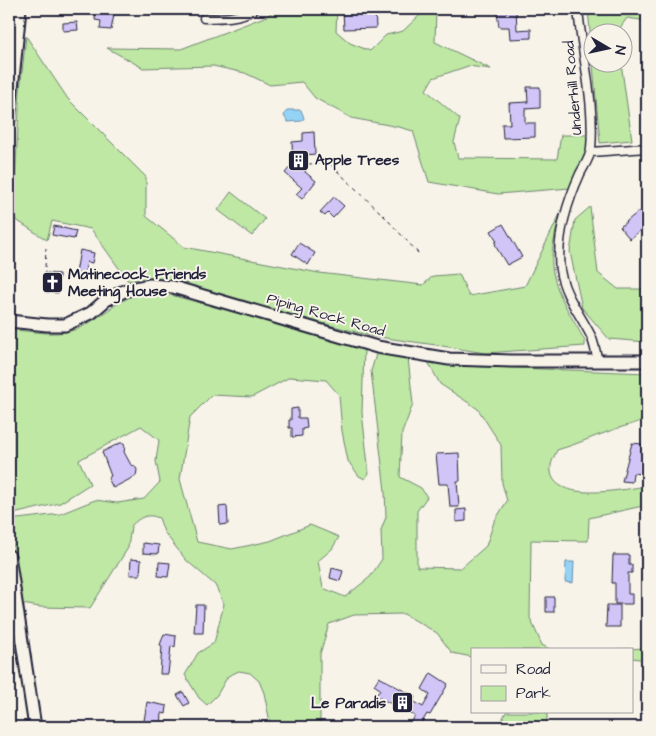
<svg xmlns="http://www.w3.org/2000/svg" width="656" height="736" font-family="'Architects Daughter',sans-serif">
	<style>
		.built { fill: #ece5ec }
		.green { fill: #bee8a4; stroke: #708570 }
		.water { fill: #95d3f6; stroke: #678cab }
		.building { fill: #d1c5f7; stroke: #22223b }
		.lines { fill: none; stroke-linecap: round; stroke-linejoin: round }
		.street-casing { stroke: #22223b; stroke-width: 11 }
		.secondary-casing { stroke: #22223b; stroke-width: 15 }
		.path { stroke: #22223b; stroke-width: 1; stroke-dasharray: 4 4; stroke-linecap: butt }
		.street { stroke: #f7f3e8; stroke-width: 8 }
		.secondary { stroke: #f7f3e8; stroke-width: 11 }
		.labels { text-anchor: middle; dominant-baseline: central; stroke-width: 4; stroke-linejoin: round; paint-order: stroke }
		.street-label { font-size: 15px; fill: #22223b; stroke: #f7f3e8 }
		.poi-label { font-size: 15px; font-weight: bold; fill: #22223b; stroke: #f7f3e8; text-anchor: start }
	</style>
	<rect width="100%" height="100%" fill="#f7f3e8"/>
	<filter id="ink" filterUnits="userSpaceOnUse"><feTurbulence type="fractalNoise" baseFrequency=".02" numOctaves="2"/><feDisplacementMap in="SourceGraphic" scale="10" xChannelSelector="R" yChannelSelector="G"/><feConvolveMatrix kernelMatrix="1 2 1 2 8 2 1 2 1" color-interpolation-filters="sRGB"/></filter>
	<g filter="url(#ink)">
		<path class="built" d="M 9,9 L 17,9 L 9,78 Z"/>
		<path class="green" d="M 276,9 L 337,9 L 336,31 L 350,43 L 370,51 L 386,35 L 403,31 L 421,14 L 422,9 L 436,9 L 435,42 L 491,69 L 468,66 L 433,78 L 426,90 L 460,119 L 454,142 L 458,158 L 557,159 L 561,135 L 587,135 L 586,151 L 570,188 L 498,194 L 429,182 L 413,131 L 399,127 L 351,118 L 315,98 L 302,82 L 270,85 L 245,73 L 213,66 L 143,68 L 107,48 L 181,49 L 267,16 Z
			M 588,9 L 647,9 L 647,21 L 627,18 L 617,32 L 594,32 L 594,62 L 621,63 L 632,140 L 600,143 Z
			M 26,36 L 68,99 L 146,177 L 146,216 L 184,247 L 319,273 L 423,285 L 433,276 L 459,274 L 469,296 L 525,286 L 560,214 C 556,231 549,256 553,273 C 558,297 573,319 585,341 L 585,346 L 485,353 L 436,345 L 371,336 L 220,296 L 173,281 L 150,277 L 128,281 L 91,229 L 52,221 L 47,240 L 13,218 L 20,90 Z
			M 231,192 L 265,219 L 252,236 L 218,210 Z
			M 590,207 L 598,273 L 618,289 L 647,289 L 647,342 L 609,339 L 582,308 L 570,252 L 575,220 Z
			M 158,293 L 171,295 L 364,348 L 362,413 L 369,473 L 365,479 L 359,476 L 348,461 L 342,431 L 339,395 L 326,380 L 290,377 L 252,397 L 212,395 L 190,417 L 180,479 L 197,542 L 232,549 L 270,541 L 310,525 L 339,537 L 332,549 L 318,561 L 323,588 L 345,597 L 370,577 L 382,559 L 381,530 L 386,517 L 385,491 L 371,371 L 377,351 L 408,358 L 413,404 L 402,433 L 400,477 L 421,488 L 427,497 L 417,511 L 417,567 L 461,568 L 486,546 L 494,522 L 507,501 L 502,483 L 501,445 L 478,409 L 440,384 L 428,362 L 464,366 L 647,373 L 647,417 C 636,425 622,426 610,431 C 592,437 575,445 557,450 C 555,455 552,460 551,465 C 546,506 625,489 647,486 L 647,505 L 589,518 L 588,541 L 531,540 L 530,618 L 542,645 L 551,650 L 472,650 L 472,657 L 452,653 L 437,633 L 404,614 L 354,615 L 329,624 L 320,654 L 320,727 L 271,727 L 264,693 L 259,681 L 250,673 L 239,671 L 228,676 L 217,695 L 207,705 L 199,698 L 185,675 L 198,653 L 214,643 L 224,604 L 215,585 L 186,560 L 164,532 L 159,518 C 147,513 140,517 131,526 L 128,548 L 90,608 L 40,607 L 22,604 L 9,520 L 60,514 L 95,500 L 117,503 L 144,499 L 160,482 L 156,461 L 159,440 L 141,426 L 79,460 L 90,484 L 60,503 L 9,515 L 9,330 C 31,330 53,337 74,330 C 94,323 109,307 128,298 C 137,294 148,293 158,293 Z
			M 647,648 L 647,660 L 632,658 L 632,650 L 603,650 Z
			M 506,712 L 547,712 L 547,727 L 489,727 L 500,723 Z"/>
		<path class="water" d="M 287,110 L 301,110 L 304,118 L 302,121 L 288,122 L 284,116 Z
			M 566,562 L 574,562 L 573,583 L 565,582 Z"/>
		<path class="building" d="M 96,9 L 115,10 L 111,30 L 100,29 L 101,21 L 95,20 Z
			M 360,9 L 372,9 L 372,11 L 375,10 L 376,28 L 344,29 L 343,11 L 361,10 Z
			M 507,9 L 516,9 L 517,30 L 531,29 L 531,38 L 510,39 L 509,27 L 499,27 L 497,12 L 507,12 Z
			M 77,22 L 78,30 L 63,31 L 63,23 Z
			M 527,87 L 540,87 L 540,108 L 525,109 L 525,123 L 535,123 L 535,137 L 503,138 L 502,124 L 510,124 L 509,103 L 528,102 Z
			M 314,132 L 315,154 L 305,155 L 305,172 L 316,181 L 302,199 L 296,194 L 302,188 L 285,173 L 293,164 L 292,142 L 303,141 L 303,133 Z
			M 334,197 L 344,206 L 333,218 L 328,213 L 325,216 L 320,212 Z
			M 639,211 L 647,221 L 647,225 L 630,239 L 620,227 Z
			M 503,224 L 522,257 L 507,265 L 496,247 L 495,242 L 497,241 L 491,231 Z
			M 54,226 L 76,231 L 74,239 L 52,235 Z
			M 299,243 L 315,253 L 308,265 L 292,254 Z
			M 80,250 L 94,253 L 92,263 L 87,262 L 84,275 L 76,273 Z
			M 47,273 L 59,274 L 58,293 L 46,292 Z
			M 298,408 L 298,418 L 306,418 L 307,428 L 302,429 L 302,436 L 292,437 L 292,428 L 289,428 L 289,420 L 291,420 L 291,409 Z
			M 120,443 L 124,443 L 125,447 L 124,452 L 131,465 L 135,466 L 137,470 L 136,476 L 113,488 L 108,478 L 111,476 L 102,452 Z
			M 632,443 L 642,444 L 641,455 L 642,455 L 640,474 L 633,473 L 632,482 L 622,481 Z
			M 459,453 L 460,481 L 457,481 L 459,507 L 450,507 L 448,484 L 439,484 L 436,454 Z
			M 227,506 L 228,524 L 220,525 L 219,507 Z
			M 466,509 L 466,521 L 456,522 L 456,510 Z
			M 143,543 L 159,545 L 158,554 L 143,553 Z
			M 613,555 L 629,555 L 629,565 L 632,565 L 632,573 L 628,573 L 628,594 L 632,594 L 632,604 L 615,604 L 615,583 L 612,583 Z
			M 131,559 L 141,560 L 140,575 L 130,575 Z
			M 159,562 L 170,563 L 168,577 L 158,576 Z
			M 332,568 L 343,571 L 340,581 L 330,578 Z
			M 546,597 L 554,597 L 554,612 L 546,612 Z
			M 196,605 L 204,605 L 203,633 L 194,633 Z
			M 607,605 L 620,605 L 620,627 L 606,627 Z
			M 164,634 L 176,636 L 175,647 L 171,646 L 168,674 L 160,674 L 162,646 L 160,645 Z
			M 431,673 L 448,684 L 430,715 L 427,714 L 419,727 L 411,723 L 415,716 L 376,696 L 380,689 L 374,685 L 379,677 L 415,697 L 413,701 L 423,707 L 430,695 L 422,689 Z
			M 183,692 L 189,703 L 184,706 L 177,695 Z
			M 147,702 L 167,706 L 166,714 L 162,713 L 161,727 L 143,727 Z"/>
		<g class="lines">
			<defs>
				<path id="street" d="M 578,9 C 582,55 595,102 591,149 C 590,158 584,166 580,174 C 567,203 556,238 560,270 C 564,295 580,314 591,336 C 594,343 596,353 598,361
					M 204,18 C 223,18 239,18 255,9
					M 591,152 L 647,148"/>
				<path id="secondary" d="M 9,119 L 20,9
					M 9,321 L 47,325 L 65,325 L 91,313 L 106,300 L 126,290 L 150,285 L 173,287 L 377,347 L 449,359 L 512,361 L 647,361
					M 9,556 L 35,727"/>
			</defs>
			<use href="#street" class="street-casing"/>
			<use href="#secondary" class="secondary-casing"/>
			<path class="path" d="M 308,164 L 329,163 L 383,215 L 419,254
				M 44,291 L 46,248"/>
			<use href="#street" class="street"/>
			<use href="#secondary" class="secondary"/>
		</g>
	</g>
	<defs>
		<symbol id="building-square" viewBox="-11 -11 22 22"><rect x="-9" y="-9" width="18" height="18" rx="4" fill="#22223b" stroke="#f7f3e8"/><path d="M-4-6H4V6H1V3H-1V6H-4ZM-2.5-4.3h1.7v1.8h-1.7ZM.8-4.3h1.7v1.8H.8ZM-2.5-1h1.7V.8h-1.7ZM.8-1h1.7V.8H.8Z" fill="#fff"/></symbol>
		<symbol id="church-square" viewBox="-11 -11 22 22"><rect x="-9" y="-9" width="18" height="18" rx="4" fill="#22223b" stroke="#f7f3e8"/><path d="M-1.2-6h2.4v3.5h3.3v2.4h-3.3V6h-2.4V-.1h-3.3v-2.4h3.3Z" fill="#fff"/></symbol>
	</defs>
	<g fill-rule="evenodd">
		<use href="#building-square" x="286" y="148" width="25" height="25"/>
		<use href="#church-square" x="40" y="270" width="25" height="25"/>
		<use href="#building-square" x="390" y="690" width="25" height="25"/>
	</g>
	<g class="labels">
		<g class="street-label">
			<text transform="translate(573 88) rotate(-95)">Underhill Road</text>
			<text transform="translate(326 315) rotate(16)">Piping Rock Road</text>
		</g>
		<g class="poi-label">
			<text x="315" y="160">Apple Trees</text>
			<text x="68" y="274">Matinecock Friends<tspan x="68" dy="17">Meeting House</tspan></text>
			<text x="386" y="703" text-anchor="end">Le Paradis</text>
		</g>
	</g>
	<rect width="656" height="736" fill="none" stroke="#f7f3e8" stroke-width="30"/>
	<rect x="15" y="15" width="626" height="706" fill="none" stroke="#22223b" stroke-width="2" filter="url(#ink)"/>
	<rect x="471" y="648" width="162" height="65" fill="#f7f3e8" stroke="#a29fa3"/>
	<rect x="481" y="665" width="25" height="8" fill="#f7f3e8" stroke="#a29fa3"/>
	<text x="516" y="674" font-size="15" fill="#22223b">Road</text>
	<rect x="481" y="686" width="25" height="15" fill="#bee8a4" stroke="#a29fa3"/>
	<text x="516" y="698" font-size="15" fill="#22223b">Park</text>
	<g transform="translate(608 48) rotate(99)"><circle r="24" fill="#f7f3e8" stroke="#a29fa3"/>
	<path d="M0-4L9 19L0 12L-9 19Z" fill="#22223b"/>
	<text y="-8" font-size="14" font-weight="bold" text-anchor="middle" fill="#22223b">N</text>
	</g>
</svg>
